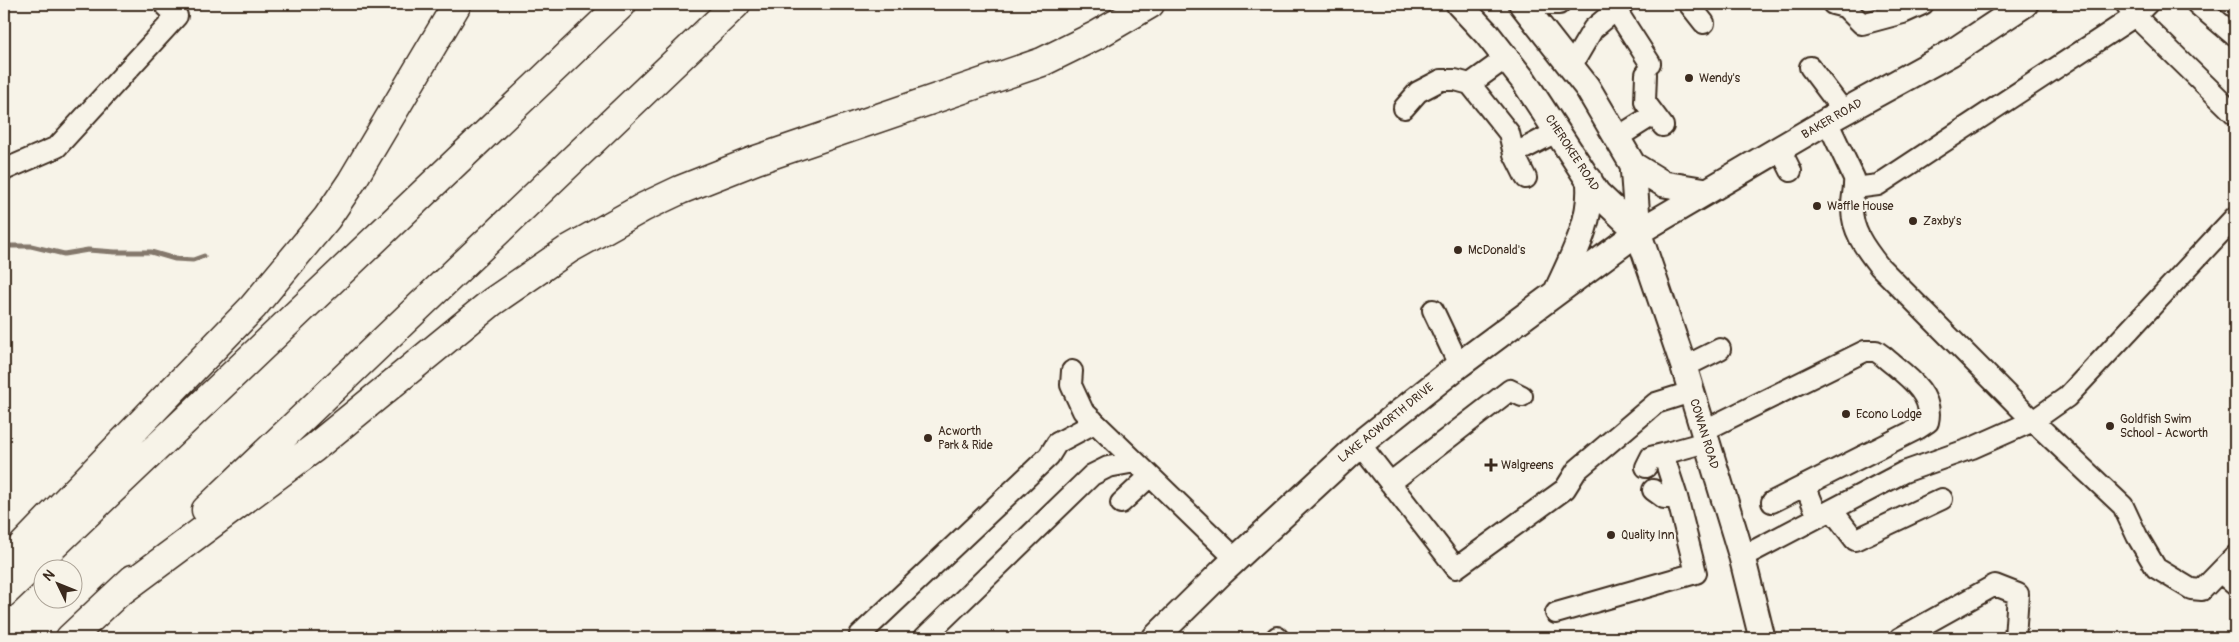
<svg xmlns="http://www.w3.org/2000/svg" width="2239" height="642" font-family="Pangolin,sans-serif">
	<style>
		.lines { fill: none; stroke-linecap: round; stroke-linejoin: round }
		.stream { stroke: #84786c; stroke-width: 5 }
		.minor-casing { stroke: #3b2a1e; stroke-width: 24 }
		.major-casing { stroke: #3b2a1e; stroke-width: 29 }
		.highway-casing { stroke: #3b2a1e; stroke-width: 31 }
		.minor { stroke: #f7f3e8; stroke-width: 20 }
		.major { stroke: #f7f3e8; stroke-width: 25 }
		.highway { stroke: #f7f3e8; stroke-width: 28 }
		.poi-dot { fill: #3b2a1e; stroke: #f7f3e8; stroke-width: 2 }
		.labels { text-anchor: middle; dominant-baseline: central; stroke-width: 4; stroke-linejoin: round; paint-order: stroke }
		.poi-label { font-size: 12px; fill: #3b2a1e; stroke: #f7f3e8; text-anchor: start }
		.street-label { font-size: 12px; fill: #3b2a1e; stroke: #f7f3e8 }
	</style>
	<rect width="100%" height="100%" fill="#f7f3e8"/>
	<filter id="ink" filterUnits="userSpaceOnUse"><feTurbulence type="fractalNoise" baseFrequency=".02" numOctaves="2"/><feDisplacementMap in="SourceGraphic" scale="10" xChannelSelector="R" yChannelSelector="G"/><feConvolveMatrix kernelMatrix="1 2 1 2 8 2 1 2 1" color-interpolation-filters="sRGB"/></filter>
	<g filter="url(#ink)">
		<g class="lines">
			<path class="stream" d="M 4,246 L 31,246 L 64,254 L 88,250 L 115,252 L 151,252 L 175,259 L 193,260 L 204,256"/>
			<defs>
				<path id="minor" d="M 1533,4 L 1559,4
					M 1689,4 L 1704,23
					M 1833,4 L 1845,7 L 1862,24 L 1903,13 L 1923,4
					M 2126,4 L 2135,16 L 2235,114
					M 2197,4 L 2235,36
					M 1616,10 L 1650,63
					M 1572,65 L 1593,29 L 1623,4
					M 1810,67 L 1844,112
					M 1646,74 L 1645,102 L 1663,126
					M 1470,84 L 1506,58
					M 1404,108 L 1418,92 L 1441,80 L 1455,80 L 1470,84 L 1509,133 L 1514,154 L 1526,178
					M 1827,121 L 1854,178 C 1855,188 1852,196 1852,206 C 1851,230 1865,248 1879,266 L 2033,421 L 2123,506 L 2137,536 L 2156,568 L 2191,589 L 2202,590 L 2235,556
					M 1618,137 L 1653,115
					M 1780,149 L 1791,171
					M 1514,154 L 1558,131
					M 4,170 L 57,147 L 177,16 L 164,4
					M 1855,188 L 1878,185 L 2135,16 L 2147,4
					M 1433,310 L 1459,365
					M 1684,367 L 1720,349
					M 1072,371 L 1071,385 L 1083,411 L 1236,559
					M 1703,431 L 1865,351 L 1876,351 L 1883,356 C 1902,373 1935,392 1928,422 L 1919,428 L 1772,502
					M 1360,444 L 1456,568 L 1565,489 L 1577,470 L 1656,403 L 1691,392
					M 1646,467 L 1651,457 L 1663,454
					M 1390,483 L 1510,390 L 1522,396
					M 1805,485 L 1818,517
					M 1653,490 L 1664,498 L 1677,497
					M 1121,503 L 1150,476
					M 1832,510 L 1855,540 L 1942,499
					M 1742,557 L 1904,472 L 1972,448 L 2033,421 L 2067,397 L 2235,217
					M 2220,572 L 2235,585
					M 1556,613 L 1696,573 L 1677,497 L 1663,454 L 1706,442
					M 1277,637 L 1278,638
					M 864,638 L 860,635 L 1049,456 L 1057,443 L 1087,427 L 1093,420
					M 924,638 L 1092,475 L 1108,467 L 1135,462
					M 1900,638 L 1995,585 L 2018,594 L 2015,638"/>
				<path id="major" d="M 1459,4 L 1487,34 L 1524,81 L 1597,193 L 1638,232
					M 1522,4 L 1587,87 L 1633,165 L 1638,232 L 1684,367 L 1742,557 L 1762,638
					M 1633,165 L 1664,184 L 1707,191
					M 1557,291 C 1573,256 1594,218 1589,179
					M 1155,638 L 1223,571 L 1360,444 L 1459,365 L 1638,232 L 1827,121 L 1951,53 L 2025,4"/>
				<path id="highway" d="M 206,510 L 736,4
					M 4,565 L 253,307 L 327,218 L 352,181 L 457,4
					M 120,592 L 314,448 L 492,302 L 569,249 L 644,207 L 680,190 L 756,160 L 1042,62 L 1097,35 L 1150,4
					M 4,593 L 622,4
					M 70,638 L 133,579"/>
			</defs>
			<use href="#minor" class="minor-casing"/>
			<use href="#major" class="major-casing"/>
			<use href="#highway" class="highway-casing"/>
			<use href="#minor" class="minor"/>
			<use href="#major" class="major"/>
			<use href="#highway" class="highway"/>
		</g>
	</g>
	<g class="poi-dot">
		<circle cx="1689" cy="78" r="5"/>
		<circle cx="1817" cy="206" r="5"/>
		<circle cx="1913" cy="221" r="5"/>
		<circle cx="1458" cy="250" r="5"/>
		<circle cx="1846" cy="414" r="5"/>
		<circle cx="2110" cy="426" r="5"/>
		<circle cx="928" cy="438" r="5"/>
		<path d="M1488.5 457.5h5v5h5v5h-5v5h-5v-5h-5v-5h5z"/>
		<circle cx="1611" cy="535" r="5"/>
	</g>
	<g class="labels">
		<g class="poi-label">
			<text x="1699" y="78">Wendy's</text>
			<text x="1827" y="206">Waffle House</text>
			<text x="1923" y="221">Zaxby's</text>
			<text x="1468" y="250">McDonald's</text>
			<text x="1856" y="414">Econo Lodge</text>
			<text x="2120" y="419">Goldfish Swim<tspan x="2120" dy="14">School - Acworth</tspan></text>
			<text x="938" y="431">Acworth<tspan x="938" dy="14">Park &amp; Ride</tspan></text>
			<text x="1501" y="465">Walgreens</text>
			<text x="1621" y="535">Quality Inn</text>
		</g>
		<g class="street-label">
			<text transform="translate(1832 119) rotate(-30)">BAKER ROAD</text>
			<text transform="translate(1572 153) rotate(57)">CHEROKEE ROAD</text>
			<text transform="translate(1386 423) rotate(-39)">LAKE ACWORTH DRIVE</text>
			<text transform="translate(1704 434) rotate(73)">COWAN ROAD</text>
		</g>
	</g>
	<rect width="2239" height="642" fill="none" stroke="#f7f3e8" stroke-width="20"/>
	<rect x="10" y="10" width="2219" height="622" fill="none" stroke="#3b2a1e" stroke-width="2" filter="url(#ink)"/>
	<g transform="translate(58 584) rotate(313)"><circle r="24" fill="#f7f3e8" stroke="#aca397"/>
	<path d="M0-4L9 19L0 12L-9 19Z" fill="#3b2a1e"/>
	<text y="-8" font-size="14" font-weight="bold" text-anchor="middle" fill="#3b2a1e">N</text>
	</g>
</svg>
